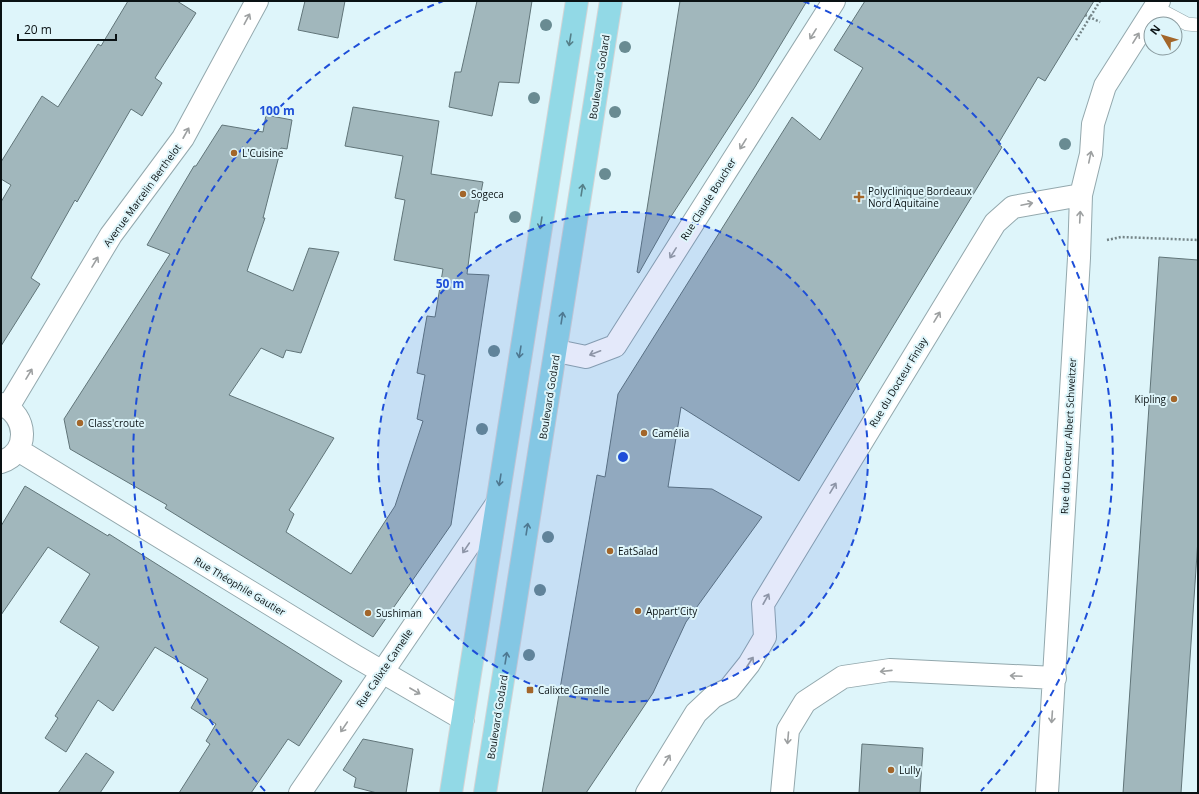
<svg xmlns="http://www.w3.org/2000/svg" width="1199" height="794" font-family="'Open Sans',sans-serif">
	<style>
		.building { fill: #a1b7bc; stroke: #617579 }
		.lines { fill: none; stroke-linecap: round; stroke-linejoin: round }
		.service-casing { stroke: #93a8ad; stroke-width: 14 }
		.minor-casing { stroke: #93a8ad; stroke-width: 24 }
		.primary-casing { stroke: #d3d4d5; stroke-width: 24 }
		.path { stroke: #748487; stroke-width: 2.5; stroke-dasharray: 2 2; stroke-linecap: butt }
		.service { stroke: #fff; stroke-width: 13 }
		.minor { stroke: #fff; stroke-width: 22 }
		.primary { stroke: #92d9e6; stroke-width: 22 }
		.tree { fill: #698b92 }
		.oneway { stroke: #9da0a1 }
		.oneway2 { stroke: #557f88 }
		.ring { fill: none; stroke: #1d4ed8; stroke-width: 2; stroke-dasharray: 7 5 }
		.poi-dot { fill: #a3662a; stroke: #def5fa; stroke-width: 1.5 }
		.labels { text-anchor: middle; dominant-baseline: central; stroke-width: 4; stroke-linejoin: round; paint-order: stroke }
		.street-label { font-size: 10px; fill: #0a1214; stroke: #def5fa }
		.poi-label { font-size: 10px; fill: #0a1214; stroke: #def5fa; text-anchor: start }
		.centre { fill: #1d4ed8; stroke: #def5fa; stroke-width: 2 }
		.ring-label { font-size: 12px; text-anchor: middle; font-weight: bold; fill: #1d4ed8; stroke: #def5fa; stroke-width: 4; stroke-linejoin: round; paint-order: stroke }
	</style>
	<rect width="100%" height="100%" fill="#def5fa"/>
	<path class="building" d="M 128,1 L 177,1 L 196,13 L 155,78 L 162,83 L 142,116 L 131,109 L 77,202 L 75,200 L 31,278 L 40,284 L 1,346 L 1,202 L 11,185 L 1,179 L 1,162 L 42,96 L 58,107 L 98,44 L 101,46 Z
		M 305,1 L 345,1 L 338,38 L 298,30 Z
		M 477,1 L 532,1 L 519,83 L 499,82 L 492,116 L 449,107 L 455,72 L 461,72 Z
		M 680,1 L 807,1 L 755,87 L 670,218 L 639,273 L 637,272 Z
		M 865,1 L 1094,1 L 1045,81 L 1038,77 L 998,144 L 1002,147 L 799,481 L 681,407 L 668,487 L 712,489 L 762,517 L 686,622 L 653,693 L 586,793 L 542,793 L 597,475 L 605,477 L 618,394 L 792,117 L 820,140 L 863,68 L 834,50 Z
		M 353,107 L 439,121 L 431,174 L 483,182 L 477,213 L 475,212 L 467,274 L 489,275 L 451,525 L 373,637 L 165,508 L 167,505 L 70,449 L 64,419 L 170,254 L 147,245 L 194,166 L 196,166 L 222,125 L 263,132 L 266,115 L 292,120 L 287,149 L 281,148 L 263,218 L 265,218 L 247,271 L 293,291 L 309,248 L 339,252 L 301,353 L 286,350 L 283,358 L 261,348 L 229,395 L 334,438 L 289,510 L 294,514 L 286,532 L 351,574 L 395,506 L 423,421 L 417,419 L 425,375 L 417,373 L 427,316 L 435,317 L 443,269 L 394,260 L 405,200 L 395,198 L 403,156 L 345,146 Z
		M 1159,257 L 1198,260 L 1198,539 L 1181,793 L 1123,793 Z
		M 25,486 L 108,536 L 109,534 L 342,681 L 299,746 L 288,739 L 251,793 L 179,793 L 210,744 L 206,741 L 216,724 L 191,708 L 208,679 L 155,647 L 113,711 L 98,700 L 66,752 L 45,738 L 58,718 L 55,716 L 99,647 L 60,622 L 90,574 L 48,547 L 1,615 L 1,526 Z
		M 363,739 L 413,749 L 406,793 L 377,793 L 354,787 L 356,778 L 343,770 Z
		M 862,744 L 923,748 L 920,793 L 859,793 Z
		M 86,753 L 114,772 L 100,793 L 58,793 Z"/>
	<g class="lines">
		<defs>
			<path id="service" d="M 1155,7 L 1187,24 L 1198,25"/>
			<path id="minor" d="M 557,351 L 586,357 L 615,346 L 834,1
				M 1,404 C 28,415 30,453 1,462
				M 8,407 L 111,235 L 183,138 L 257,1
				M 18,450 L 355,656 L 463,719
				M 300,793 L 496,505
				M 647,793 L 696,713 L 713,697 L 729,689 L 749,664 L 765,637 L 763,604 L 995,223 L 1013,207 L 1081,195
				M 782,793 L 788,730 L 805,702 L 843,677 L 890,670 L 1055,678
				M 1047,793 L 1079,258 L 1081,195 L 1091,154 L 1093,124 L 1105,86 L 1159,1"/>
			<path id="primary" d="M 451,793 L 577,1
				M 485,793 L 611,1"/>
		</defs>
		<use href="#service" class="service-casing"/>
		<use href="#minor" class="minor-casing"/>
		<use href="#primary" class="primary-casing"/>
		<path class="path" d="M 1085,15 L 1100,22
			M 1076,40 L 1100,1
			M 1107,240 L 1121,237 L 1198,240"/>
		<use href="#service" class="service"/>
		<use href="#minor" class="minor"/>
		<use href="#primary" class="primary"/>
	</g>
	<g class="tree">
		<circle cx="546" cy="25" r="6"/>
		<circle cx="625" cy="47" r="6"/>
		<circle cx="534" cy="98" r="6"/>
		<circle cx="615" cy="112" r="6"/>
		<circle cx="1065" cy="144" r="6"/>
		<circle cx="605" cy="174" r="6"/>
		<circle cx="515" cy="217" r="6"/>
		<circle cx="494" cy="351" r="6"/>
		<circle cx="482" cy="429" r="6"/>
		<circle cx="548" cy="537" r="6"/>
		<circle cx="540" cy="590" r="6"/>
		<circle cx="529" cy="655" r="6"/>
	</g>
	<defs><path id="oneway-shaft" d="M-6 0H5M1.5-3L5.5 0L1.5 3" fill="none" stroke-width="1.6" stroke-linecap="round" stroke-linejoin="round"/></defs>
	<g class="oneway">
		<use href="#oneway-shaft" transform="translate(247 19) rotate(-62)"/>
		<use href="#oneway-shaft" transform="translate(813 34) rotate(122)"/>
		<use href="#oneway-shaft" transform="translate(1136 38) rotate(-58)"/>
		<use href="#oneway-shaft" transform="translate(186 133) rotate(-61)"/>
		<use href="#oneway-shaft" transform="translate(743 144) rotate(122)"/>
		<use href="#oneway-shaft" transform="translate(1090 157) rotate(-78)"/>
		<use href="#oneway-shaft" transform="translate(1027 204) rotate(-12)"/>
		<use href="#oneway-shaft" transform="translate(1080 217) rotate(-87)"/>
		<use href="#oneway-shaft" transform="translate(673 253) rotate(122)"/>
		<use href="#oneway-shaft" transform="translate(95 262) rotate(-59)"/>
		<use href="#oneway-shaft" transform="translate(937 317) rotate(-59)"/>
		<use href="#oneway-shaft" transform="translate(595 353) rotate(159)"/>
		<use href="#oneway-shaft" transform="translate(29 374) rotate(-59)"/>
		<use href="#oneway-shaft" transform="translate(833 488) rotate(-59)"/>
		<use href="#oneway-shaft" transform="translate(466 548) rotate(124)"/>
		<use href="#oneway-shaft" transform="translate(766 599) rotate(-61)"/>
		<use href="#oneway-shaft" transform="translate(750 662) rotate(-57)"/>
		<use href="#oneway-shaft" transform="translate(886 671) rotate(174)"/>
		<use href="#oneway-shaft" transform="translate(1016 676) rotate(-177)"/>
		<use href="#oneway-shaft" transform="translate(415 691) rotate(30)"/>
		<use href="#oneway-shaft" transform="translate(1052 717) rotate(94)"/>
		<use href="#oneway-shaft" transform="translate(344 727) rotate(124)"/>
		<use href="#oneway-shaft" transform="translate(788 738) rotate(95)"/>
		<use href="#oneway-shaft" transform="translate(667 760) rotate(-58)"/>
	</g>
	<g class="oneway2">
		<use href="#oneway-shaft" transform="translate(570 40) rotate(99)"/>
		<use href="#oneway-shaft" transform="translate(582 190) rotate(-81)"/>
		<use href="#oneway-shaft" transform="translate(541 223) rotate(99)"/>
		<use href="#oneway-shaft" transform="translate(562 318) rotate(-81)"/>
		<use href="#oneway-shaft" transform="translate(520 352) rotate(99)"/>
		<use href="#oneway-shaft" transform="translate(500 480) rotate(99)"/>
		<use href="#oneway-shaft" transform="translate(527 529) rotate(-81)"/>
		<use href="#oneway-shaft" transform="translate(506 658) rotate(-81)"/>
	</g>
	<circle cx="623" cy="457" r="245" fill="#1d4ed8" fill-opacity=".12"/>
	<g class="ring">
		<circle cx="623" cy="457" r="245"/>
		<path d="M265 791A490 490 0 0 1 443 1M803 1A490 490 0 0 1 981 791"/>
	</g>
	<g class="poi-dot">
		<circle cx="234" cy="153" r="4"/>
		<circle cx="463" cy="194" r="4"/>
		<path d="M857 191h4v4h4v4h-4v4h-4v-4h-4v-4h4z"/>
		<circle cx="1174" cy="399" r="4"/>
		<circle cx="80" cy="423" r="4"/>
		<circle cx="644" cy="433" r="4"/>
		<circle cx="610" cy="551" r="4"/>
		<circle cx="638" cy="611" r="4"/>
		<circle cx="368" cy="613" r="4"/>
		<rect x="526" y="686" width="8" height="8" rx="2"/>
		<circle cx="891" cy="770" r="4"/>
	</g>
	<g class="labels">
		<g class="street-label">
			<text transform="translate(599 77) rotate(-81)">Boulevard Godard</text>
			<text transform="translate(142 195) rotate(-54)">Avenue Marcelin Berthelot</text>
			<text transform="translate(708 199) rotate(-58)">Rue Claude Boucher</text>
			<text transform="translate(898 382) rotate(-59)">Rue du Docteur Finlay</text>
			<text transform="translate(549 397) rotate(-81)">Boulevard Godard</text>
			<text transform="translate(1068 436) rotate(-87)">Rue du Docteur Albert Schweitzer</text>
			<text transform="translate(240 586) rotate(31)">Rue Théophile Gautier</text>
			<text transform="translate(384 668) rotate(-56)">Rue Calixte Camelle</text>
			<text transform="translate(497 717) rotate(-81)">Boulevard Godard</text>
		</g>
		<g class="poi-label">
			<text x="242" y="153">L'Cuisine</text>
			<text x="868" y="191">Polyclinique Bordeaux<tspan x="868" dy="12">Nord Aquitaine</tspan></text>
			<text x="471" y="194">Sogeca</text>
			<text x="1166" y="399" text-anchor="end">Kipling</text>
			<text x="88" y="423">Class'croute</text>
			<text x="652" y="433">Camélia</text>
			<text x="618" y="551">EatSalad</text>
			<text x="646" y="611">Appart'City</text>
			<text x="376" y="613">Sushiman</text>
			<text x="538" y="690">Calixte Camelle</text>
			<text x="899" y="770">Lully</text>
		</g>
	</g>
	<circle cx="623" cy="457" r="6" class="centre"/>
	<g class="ring-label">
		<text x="277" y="115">100 m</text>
		<text x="450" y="288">50 m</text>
	</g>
	<rect width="1199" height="794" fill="none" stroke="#0a1214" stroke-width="4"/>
	<g transform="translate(1163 36) rotate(308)"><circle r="19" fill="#def5fa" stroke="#899a9e"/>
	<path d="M0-3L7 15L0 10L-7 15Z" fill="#a3662a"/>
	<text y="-6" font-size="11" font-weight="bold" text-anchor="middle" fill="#0a1214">N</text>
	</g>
	<path d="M18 34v6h98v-6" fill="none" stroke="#0a1214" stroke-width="2"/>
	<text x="24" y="34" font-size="12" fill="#0a1214" stroke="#def5fa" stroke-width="3" paint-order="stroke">20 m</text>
</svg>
